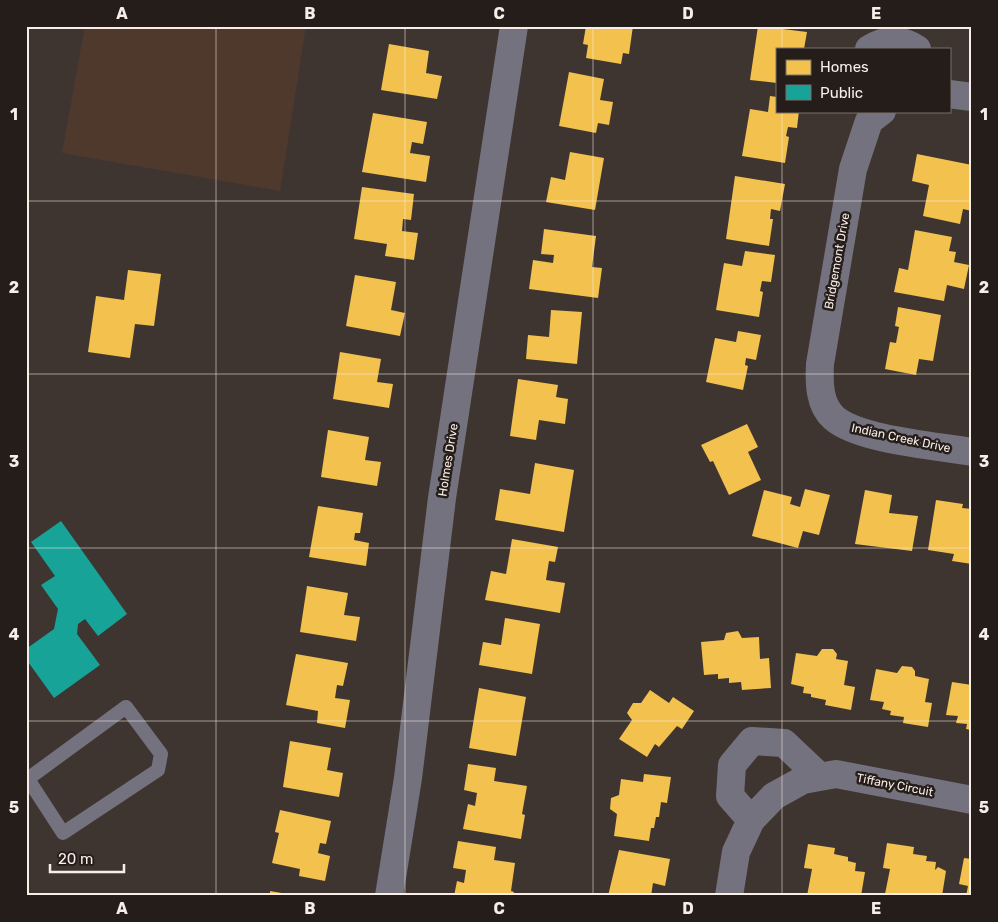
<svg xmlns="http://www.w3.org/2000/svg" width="998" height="922" font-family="Rubik,sans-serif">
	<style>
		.built { fill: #4f392d }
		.homes { fill: #f2c14e }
		.public { fill: #17a398 }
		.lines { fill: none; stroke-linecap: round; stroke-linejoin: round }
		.lane { stroke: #75727f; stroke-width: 14 }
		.street { stroke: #75727f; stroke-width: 28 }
		.grid { fill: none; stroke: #f9ede7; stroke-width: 1; stroke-opacity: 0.55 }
		.labels { text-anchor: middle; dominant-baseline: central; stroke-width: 5; stroke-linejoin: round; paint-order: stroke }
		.street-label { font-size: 12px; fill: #f9ede7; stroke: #251d19 }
		.neatline { fill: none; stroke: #f9ede7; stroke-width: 2 }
		.grid-label { font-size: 16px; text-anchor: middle; font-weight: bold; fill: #f9ede7 }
	</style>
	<rect width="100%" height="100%" fill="#3f3530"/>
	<path class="built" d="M 85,26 L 306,26 L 280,191 L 62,153 Z"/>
	<path class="homes" d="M 586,26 L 633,26 L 629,54 L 623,53 L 621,64 L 586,58 L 588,45 L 583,44 Z
		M 758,26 L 807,32 L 804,49 L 777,49 L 777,83 L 750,80 Z
		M 389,44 L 429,51 L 426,73 L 442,76 L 437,99 L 381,90 Z
		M 569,72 L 604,79 L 600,100 L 613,102 L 609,125 L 598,123 L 596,133 L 559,126 Z
		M 770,96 L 777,97 L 777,111 L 799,111 L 797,128 L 788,127 L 786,136 L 789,137 L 785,163 L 742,156 L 750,109 L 768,112 Z
		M 373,113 L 427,122 L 423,144 L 412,142 L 410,153 L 430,156 L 426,182 L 362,172 Z
		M 570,152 L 604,158 L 595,210 L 546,202 L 551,177 L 565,180 Z
		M 917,154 L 972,165 L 972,211 L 963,209 L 960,224 L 923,216 L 929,185 L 912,181 Z
		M 735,176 L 785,184 L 780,211 L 771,209 L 770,219 L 773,219 L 769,246 L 726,239 Z
		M 362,187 L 414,194 L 411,220 L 403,219 L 402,231 L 418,233 L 414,260 L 385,256 L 387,244 L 354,239 Z
		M 544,229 L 596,236 L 592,267 L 602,268 L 598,298 L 529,289 L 533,260 L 553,263 L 554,255 L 541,254 Z
		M 915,230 L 952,237 L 949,251 L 956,252 L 954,262 L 969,265 L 964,289 L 947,285 L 944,301 L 894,292 L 899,268 L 908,270 Z
		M 745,251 L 775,255 L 771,282 L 762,281 L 760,291 L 763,292 L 759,317 L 716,310 L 724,263 L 742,266 Z
		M 128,270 L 161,274 L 154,326 L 135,324 L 130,358 L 88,352 L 96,296 L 124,300 Z
		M 355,275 L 396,282 L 391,310 L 405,313 L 400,336 L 346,326 Z
		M 898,307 L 941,315 L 933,361 L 919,359 L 916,375 L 885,369 L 890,342 L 896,343 L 899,327 L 895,326 Z
		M 551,310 L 582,312 L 577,364 L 526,359 L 528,335 L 549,337 Z
		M 738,331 L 761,335 L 756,360 L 746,358 L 745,365 L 748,366 L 743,390 L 706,382 L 715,338 L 736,342 Z
		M 340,352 L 381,359 L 377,382 L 393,384 L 389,408 L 333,399 Z
		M 518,379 L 558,385 L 556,397 L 568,399 L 565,424 L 539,420 L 536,440 L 510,436 Z
		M 747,424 L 758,447 L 748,452 L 761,480 L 729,495 L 713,461 L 710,462 L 701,445 Z
		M 328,430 L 369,437 L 365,460 L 381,462 L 377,486 L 321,477 Z
		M 535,463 L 574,470 L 564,532 L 495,520 L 500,489 L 530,494 Z
		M 805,489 L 830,495 L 819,535 L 803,531 L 798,548 L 752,536 L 764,490 L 792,497 L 790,504 L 800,507 Z
		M 865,490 L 892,495 L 889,513 L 918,516 L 912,551 L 855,544 Z
		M 936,500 L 963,504 L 962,508 L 972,509 L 972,564 L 952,561 L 954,554 L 928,550 Z
		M 318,506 L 363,513 L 360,533 L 355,533 L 354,540 L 369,543 L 366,566 L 309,557 Z
		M 512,539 L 558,547 L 555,562 L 549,561 L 546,580 L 565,583 L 560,613 L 485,600 L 491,571 L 506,574 Z
		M 307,586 L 348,593 L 344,615 L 360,617 L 356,641 L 300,632 Z
		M 505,618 L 540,624 L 532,674 L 479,665 L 483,642 L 501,645 Z
		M 738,631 L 742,638 L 759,637 L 760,659 L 769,658 L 771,688 L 742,690 L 741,682 L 729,683 L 729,678 L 718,679 L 718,674 L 704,675 L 701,642 L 724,640 L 726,633 Z
		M 822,649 L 833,649 L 837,654 L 836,659 L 848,661 L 844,685 L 855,687 L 851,710 L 825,705 L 826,700 L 811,697 L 811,694 L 803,693 L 804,687 L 791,684 L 796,653 L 817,656 Z
		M 296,654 L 348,663 L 343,686 L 337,685 L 335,698 L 350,700 L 345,728 L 317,723 L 318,711 L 286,705 Z
		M 902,666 L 912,667 L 915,671 L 915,676 L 929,679 L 925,702 L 932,703 L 928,727 L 903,723 L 904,717 L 890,715 L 891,711 L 882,709 L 884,702 L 870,700 L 876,669 L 897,673 Z
		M 952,682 L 972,685 L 972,730 L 966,729 L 967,724 L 956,723 L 958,716 L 946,715 Z
		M 479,688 L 526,697 L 516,756 L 469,748 Z
		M 650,690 L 669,703 L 673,697 L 694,711 L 682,729 L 677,726 L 659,747 L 655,744 L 647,757 L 619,739 L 632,720 L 627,713 L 633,703 L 641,703 Z
		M 290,741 L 331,748 L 327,770 L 343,773 L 339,797 L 283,787 Z
		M 468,764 L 496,768 L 494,781 L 527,786 L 522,814 L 525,815 L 521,839 L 463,829 L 468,804 L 475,806 L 477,793 L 464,790 Z
		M 644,774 L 671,777 L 667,803 L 661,802 L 659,817 L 656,817 L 654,828 L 651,828 L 649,841 L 614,836 L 617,814 L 610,809 L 611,798 L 619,795 L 621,779 L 643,782 Z
		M 280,810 L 331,821 L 326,844 L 320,843 L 318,853 L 330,856 L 325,881 L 299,876 L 300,869 L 272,863 L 279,833 L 275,832 Z
		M 458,841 L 496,847 L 494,860 L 515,863 L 511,891 L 514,892 L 513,896 L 454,896 L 457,881 L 464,883 L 466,870 L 453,868 Z
		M 887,843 L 914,847 L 913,854 L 927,856 L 926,861 L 936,862 L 935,870 L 938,867 L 946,871 L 942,896 L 885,894 L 890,869 L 883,868 Z
		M 808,844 L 835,848 L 834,854 L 848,857 L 848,861 L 856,863 L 855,871 L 865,872 L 861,896 L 807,896 L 812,869 L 804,868 Z
		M 619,850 L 670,859 L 665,886 L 653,883 L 651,896 L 608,896 Z
		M 964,858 L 972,859 L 972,896 L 966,896 L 968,886 L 959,884 Z
		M 270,891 L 293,895 L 293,896 L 270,896 Z"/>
	<path class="public" d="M 61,521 L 127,614 L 98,636 L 85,619 L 78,624 L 77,634 L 100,665 L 54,698 L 26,659 L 26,649 L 54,629 L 58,609 L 41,585 L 55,576 L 31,542 Z"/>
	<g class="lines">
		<path class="lane" d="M 26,776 L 63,833 L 158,770 L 161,754 L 126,707 L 29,778"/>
		<path class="street" d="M 869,49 C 885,39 901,38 917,49
			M 949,94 L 972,97
			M 882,111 L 869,121 L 853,169 L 820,364 C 819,382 819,405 834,418 C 859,440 937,446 972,452
			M 751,820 L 730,796 L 732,765 L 752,741 L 784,743 L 819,776
			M 389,896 L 408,778 L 442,498 L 514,26
			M 729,896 L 736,852 L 751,820 L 774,796 L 803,780 L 836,774 L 972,800"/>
	</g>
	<path class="grid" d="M 216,26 L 216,896M 405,26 L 405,896M 593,26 L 593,896M 782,26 L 782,49M 782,111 L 782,896M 26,201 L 972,201M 26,374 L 972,374M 26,548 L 972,548M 26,721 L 972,721"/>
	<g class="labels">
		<g class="street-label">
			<text transform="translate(837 261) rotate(-80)">Bridgemont Drive</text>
			<text transform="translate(901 438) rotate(12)">Indian Creek Drive</text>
			<text transform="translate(448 460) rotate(-81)">Holmes Drive</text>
			<text transform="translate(895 785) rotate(11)">Tiffany Circuit</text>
		</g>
	</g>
	<rect width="998" height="922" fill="none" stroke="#251d19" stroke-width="55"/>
	<rect x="776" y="48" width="175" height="65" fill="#251d19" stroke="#7a706b"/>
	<rect x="786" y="60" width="25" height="15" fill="#f2c14e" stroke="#7a706b"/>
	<text x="820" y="72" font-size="15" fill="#f9ede7">Homes</text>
	<rect x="786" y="85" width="25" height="15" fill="#17a398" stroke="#7a706b"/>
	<text x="820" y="98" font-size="15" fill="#f9ede7">Public</text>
	<path d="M50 864v8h74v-8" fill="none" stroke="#f9ede7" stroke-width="2.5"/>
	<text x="58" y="864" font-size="15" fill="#f9ede7" stroke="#251d19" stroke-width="4" paint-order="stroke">20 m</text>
	<rect x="28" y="28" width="942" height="866" class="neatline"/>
	<g class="grid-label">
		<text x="122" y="19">A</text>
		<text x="310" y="19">B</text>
		<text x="499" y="19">C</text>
		<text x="688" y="19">D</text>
		<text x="876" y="19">E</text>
		<text x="14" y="120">1</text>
		<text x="984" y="120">1</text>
		<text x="14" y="293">2</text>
		<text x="984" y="293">2</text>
		<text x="14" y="467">3</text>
		<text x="984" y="467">3</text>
		<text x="14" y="640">4</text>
		<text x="984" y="640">4</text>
		<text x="14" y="813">5</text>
		<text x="984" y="813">5</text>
		<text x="122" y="914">A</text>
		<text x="310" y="914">B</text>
		<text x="499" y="914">C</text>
		<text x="688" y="914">D</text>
		<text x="876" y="914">E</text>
	</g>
</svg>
